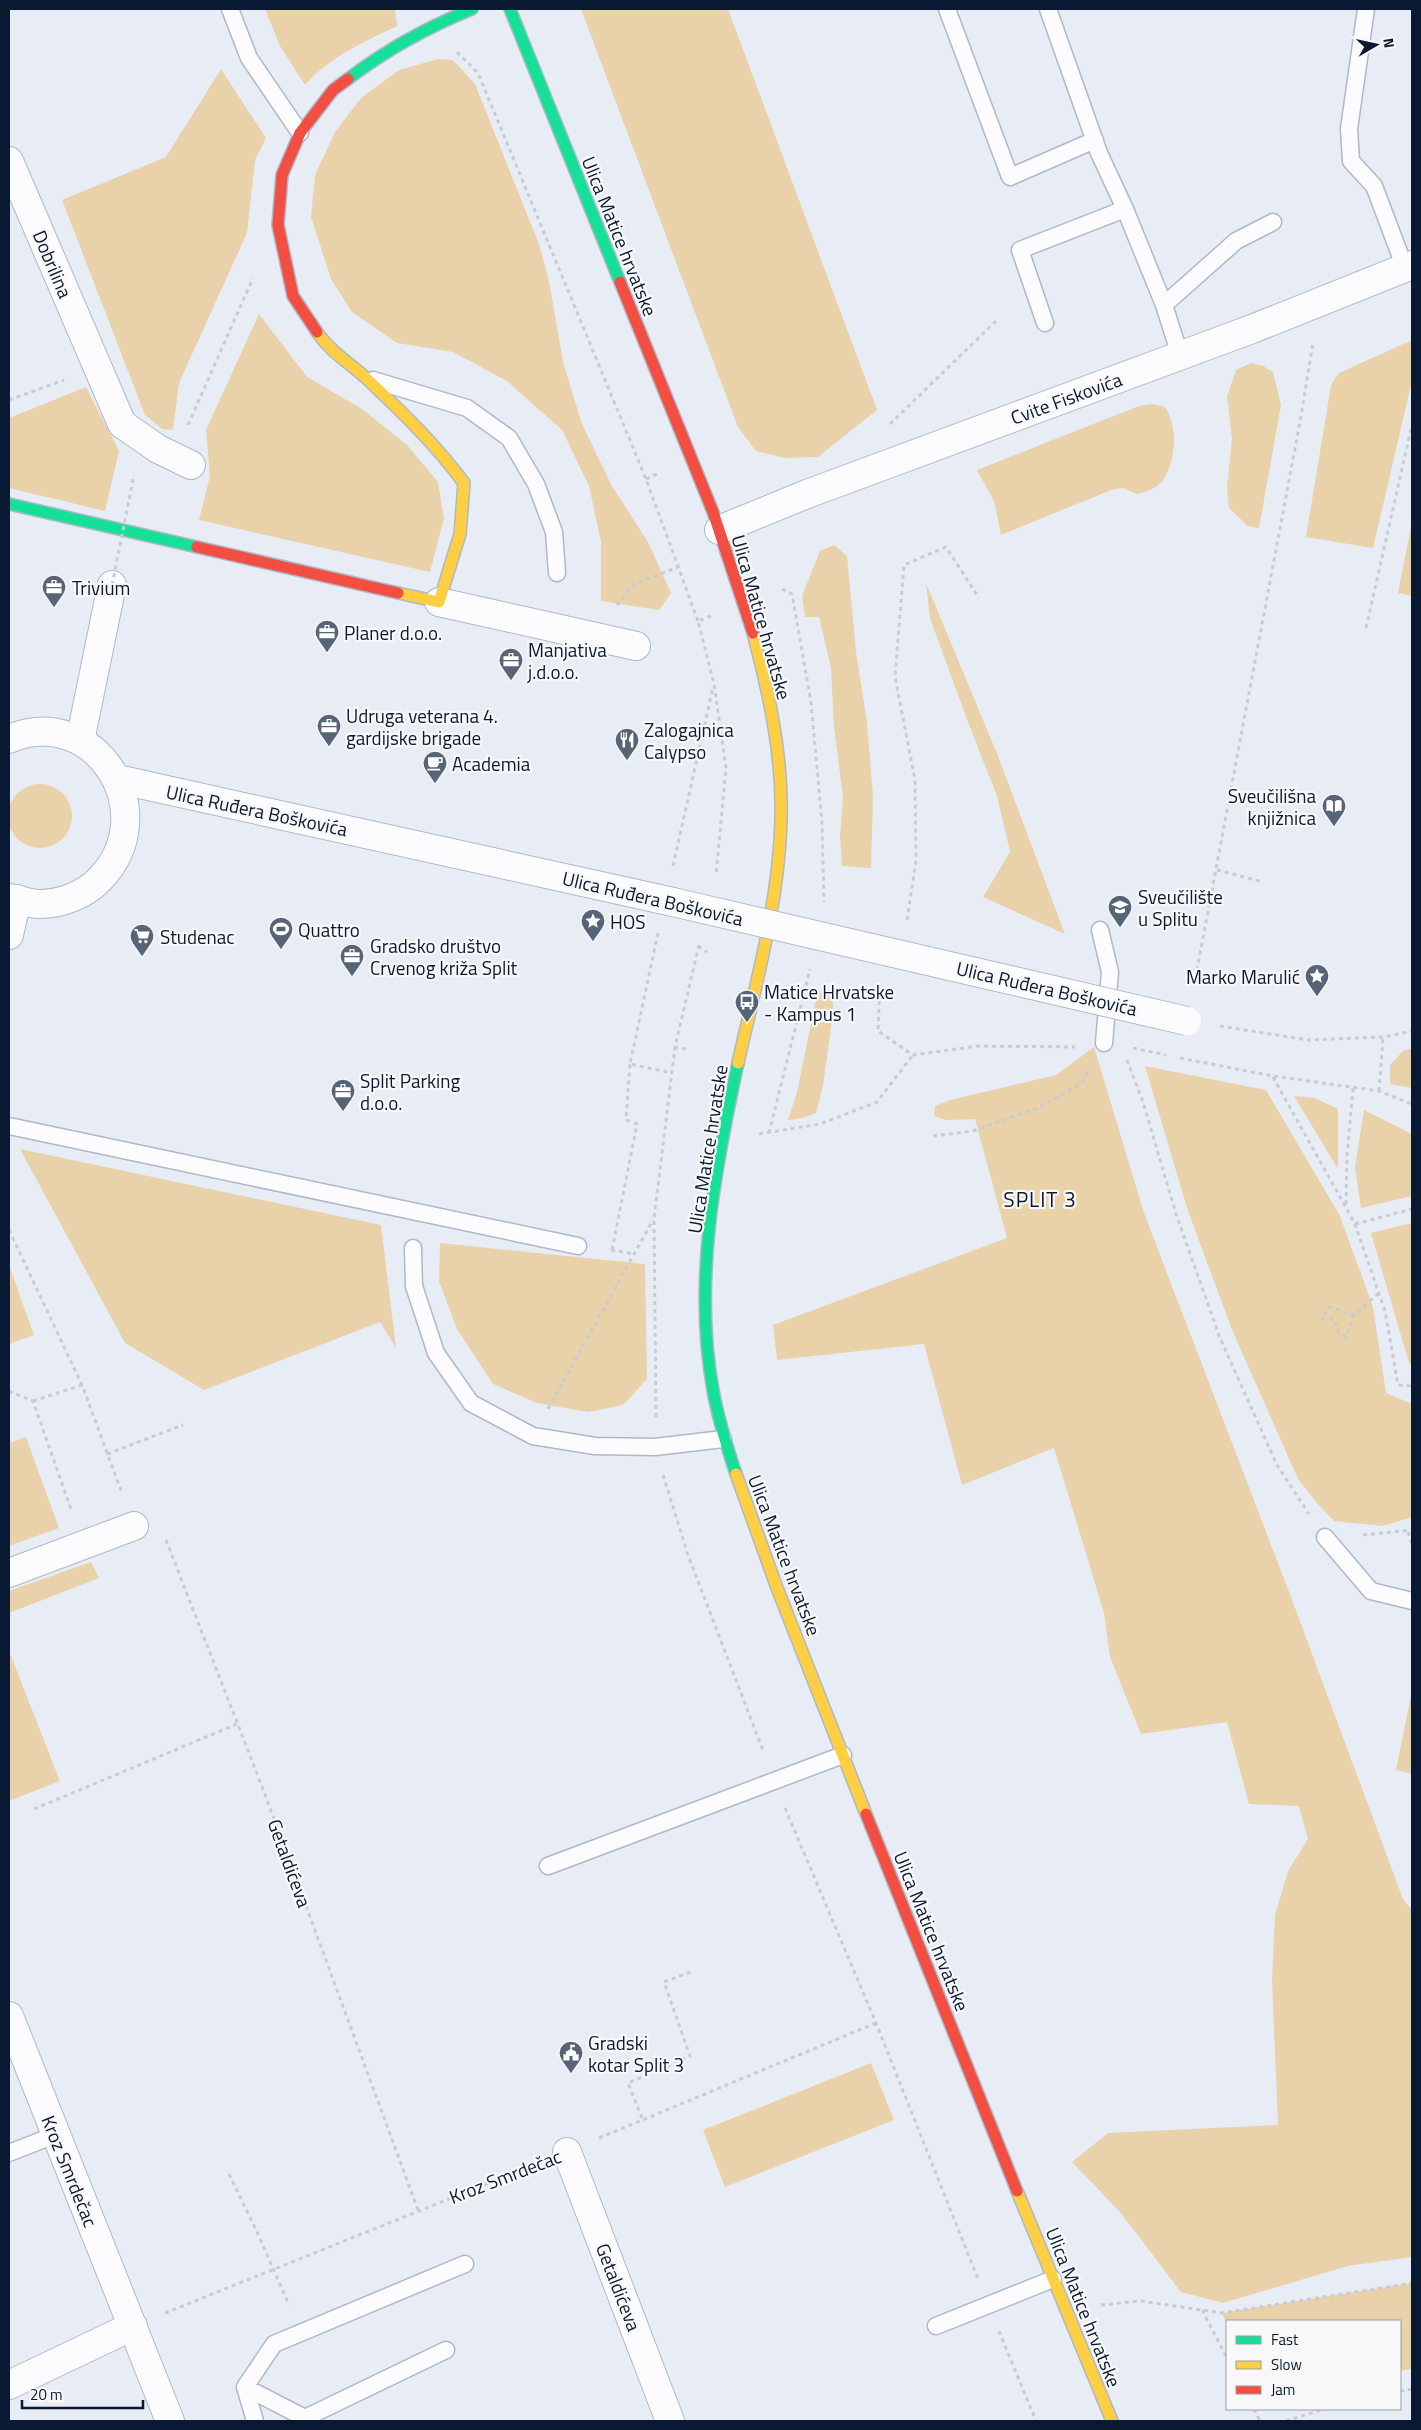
<svg xmlns="http://www.w3.org/2000/svg" width="1421" height="2430" font-family="'Titillium Web',sans-serif">
	<style>
		.green { fill: #e9d1aa }
		.lines { fill: none; stroke-linecap: round; stroke-linejoin: round }
		.lane-casing { stroke: #aeb8c8; stroke-width: 19 }
		.street-casing { stroke: #aeb8c8; stroke-width: 30 }
		.fast-casing { stroke: #aeb8c8; stroke-width: 14 }
		.slow-casing { stroke: #aeb8c8; stroke-width: 14 }
		.jam-casing { stroke: #aeb8c8; stroke-width: 14 }
		.path { stroke: #c8ccd0; stroke-width: 3; stroke-dasharray: 4 4; stroke-linecap: butt }
		.lane { stroke: #fcfcfe; stroke-width: 16 }
		.street { stroke: #fcfcfe; stroke-width: 28 }
		.fast { stroke: #16e098; stroke-width: 11 }
		.slow { stroke: #ffcf43; stroke-width: 11 }
		.jam { stroke: #f24e42; stroke-width: 11 }
		.street-bridge-casing { stroke: #aeb8c8; stroke-width: 30; stroke-linecap: butt }
		.path-bridge { stroke: #c8ccd0; stroke-width: 3; stroke-dasharray: 4 4; stroke-linecap: butt }
		.street-bridge { stroke: #fcfcfe; stroke-width: 28 }
		.labels { text-anchor: middle; dominant-baseline: central; stroke-width: 4.5; stroke-linejoin: round; paint-order: stroke }
		.street-label { font-size: 19px; fill: #091932; stroke: #f8f8f8 }
		.poi-label { font-size: 19px; fill: #091932; stroke: #f8f8f8; text-anchor: start }
		.quarter-label { font-size: 21px; letter-spacing: 1px; fill: #091932; stroke: #f8f8f8 }
	</style>
	<rect width="100%" height="100%" fill="#e8edf5"/>
	<path class="green" d="M 265,9 L 395,9 L 397,26 C 362,43 331,56 305,85 L 280,46 Z
		M 581,9 L 728,9 L 877,410 L 818,457 L 785,458 L 756,451 L 738,427 Z
		M 438,59 L 453,60 L 475,84 L 539,244 L 549,281 L 563,362 L 582,424 L 612,486 L 648,542 L 671,593 L 659,610 L 601,601 L 601,542 L 589,486 L 562,430 L 507,381 L 453,352 L 397,343 L 352,312 L 331,279 L 311,217 L 315,175 L 335,132 L 361,98 L 399,70 Z
		M 221,69 L 266,138 L 255,160 L 247,233 L 179,383 L 173,430 L 162,429 L 145,415 L 62,200 L 166,157 Z
		M 259,314 L 307,377 L 362,409 L 407,445 L 438,482 L 444,518 L 430,572 L 199,520 L 210,476 L 206,430 Z
		M 1412,340 L 1412,381 L 1373,548 L 1306,537 L 1331,385 L 1339,373 Z
		M 1251,363 L 1263,366 L 1273,372 L 1281,405 L 1259,528 L 1248,526 L 1229,508 L 1227,487 L 1232,439 L 1227,396 L 1236,370 Z
		M 86,387 L 119,451 L 105,511 L 9,488 L 9,418 Z
		M 1152,404 L 1165,407 C 1178,426 1176,459 1164,479 C 1158,488 1146,492 1136,494 L 1123,488 L 1111,490 L 1001,535 L 994,501 L 977,470 L 1139,406 Z
		M 1412,521 L 1412,596 L 1398,593 Z
		M 834,545 L 847,556 L 856,652 L 867,722 L 873,796 L 871,868 L 842,866 L 840,835 L 843,797 L 834,727 L 831,668 L 819,617 L 805,617 L 802,596 L 820,551 Z
		M 926,583 L 998,756 L 1065,934 L 983,897 L 1010,852 L 997,796 L 966,717 L 930,618 Z
		M8 816a32 32 0 1 1 64 0a32 32 0 1 1-64 0Z
		M 827,989 L 833,1001 L 833,1012 L 823,1086 L 816,1113 L 802,1118 L 788,1120 L 797,1092 L 815,1004 L 820,991 Z
		M 1094,1047 L 1144,1213 L 1291,1597 L 1403,1899 L 1412,1910 L 1412,2257 L 1348,2266 L 1223,2303 L 1181,2292 L 1120,2212 L 1072,2162 L 1108,2133 L 1278,2125 L 1272,1980 L 1275,1915 L 1288,1871 L 1308,1839 L 1299,1806 L 1249,1804 L 1227,1722 L 1141,1734 L 1110,1657 L 1104,1613 L 1054,1448 L 962,1485 L 924,1344 L 777,1360 L 773,1325 L 1007,1238 L 975,1119 L 945,1120 L 934,1116 L 935,1106 L 950,1100 L 1056,1075 Z
		M 1412,1048 L 1412,1088 L 1390,1084 L 1390,1065 L 1403,1051 Z
		M 1145,1066 L 1266,1090 L 1340,1216 L 1373,1307 L 1386,1393 L 1412,1404 L 1412,1517 L 1383,1526 L 1334,1521 L 1317,1503 L 1298,1479 L 1232,1330 L 1187,1208 Z
		M 1294,1096 L 1315,1098 L 1338,1109 L 1338,1169 Z
		M 1364,1110 L 1412,1134 L 1412,1196 L 1361,1208 L 1355,1167 Z
		M 20,1149 L 381,1225 L 396,1348 L 380,1322 L 204,1390 L 125,1343 Z
		M 1412,1223 L 1412,1365 L 1409,1363 L 1371,1233 Z
		M 440,1243 L 645,1264 L 647,1379 L 623,1405 L 588,1412 L 537,1403 L 493,1384 L 457,1329 L 439,1281 Z
		M 9,1265 L 34,1335 L 9,1344 Z
		M 26,1437 L 59,1528 L 9,1546 L 9,1443 Z
		M 91,1562 L 99,1578 L 9,1613 L 9,1591 Z
		M 9,1651 L 60,1781 L 9,1801 Z
		M 1412,1690 L 1412,1774 L 1396,1770 Z
		M 871,2063 L 894,2120 L 725,2187 L 703,2130 Z
		M 1412,2283 L 1412,2369 L 1400,2371 L 1400,2321 L 1227,2321 L 1227,2325 L 1222,2313 Z"/>
	<g class="lines">
		<defs>
			<path id="lane" d="M 230,9 L 249,58 L 300,133
				M 947,9 L 1010,177 L 1095,140
				M 1048,9 L 1099,153 L 1125,209 L 1164,305 L 1180,355
				M 1366,9 L 1349,129 L 1351,161 L 1374,186 L 1405,268
				M 1164,305 L 1236,241 L 1273,222
				M 1045,323 L 1020,250 L 1125,209
				M 373,380 L 467,408 L 509,438 L 536,484 L 554,532 L 557,573
				M 1100,930 L 1110,972 L 1104,1043
				M 9,1126 L 578,1246
				M 413,1248 L 414,1286 L 436,1353 L 471,1403 L 533,1436 L 595,1446 L 655,1447 L 723,1439
				M 1325,1537 L 1371,1591 L 1412,1601
				M 548,1866 L 843,1755
				M 9,2153 L 55,2135
				M 936,2326 L 1053,2279
				M 245,2387 L 305,2418 L 446,2350
				M 255,2421 L 245,2387 L 274,2344 L 465,2264"/>
			<path id="street" d="M 9,161 L 122,424 L 158,449 L 191,465
				M 719,530 L 807,494 L 1252,329 L 1412,265
				M 439,602 L 636,646
				M 9,739 C 94,702 165,812 100,879 C 85,895 61,904 39,904 C 29,904 18,899 9,898
				M 80,741 L 112,585
				M 117,779 L 673,902
				M 9,935 L 17,899
				M 9,1573 L 134,1526
				M 9,2016 L 170,2421
				M 567,2152 L 670,2421
				M 9,2385 L 133,2326"/>
			<path id="fast" d="M 510,9 L 620,282
				M 348,79 C 386,50 428,27 472,9
				M 9,504 L 197,547
				M 736,1474 C 727,1447 718,1419 713,1390 C 693,1282 715,1169 738,1063"/>
			<path id="slow" d="M 317,332 C 330,352 350,363 367,379 C 402,412 436,445 464,483 L 460,534 L 439,602 L 398,593
				M 738,1063 C 756,983 779,902 781,820 C 783,757 769,693 753,633
				M 736,1474 L 777,1588 L 866,1814
				M 1017,2191 L 1112,2421"/>
			<path id="jam" d="M 620,282 L 713,512 L 753,633
				M 317,332 L 293,296 L 278,225 L 282,175 L 300,133 L 333,90 L 348,79
				M 197,547 L 398,593
				M 866,1814 L 1017,2191"/>
		</defs>
		<use href="#lane" class="lane-casing"/>
		<use href="#street" class="street-casing"/>
		<use href="#fast" class="fast-casing"/>
		<use href="#slow" class="slow-casing"/>
		<use href="#jam" class="jam-casing"/>
		<path class="path" d="M 457,52 L 478,73 L 646,479 L 698,621
			M 9,400 L 64,380
			M 890,424 L 996,321
			M 188,425 L 253,278
			M 646,479 L 657,474
			M 782,589 L 792,594 L 811,702 L 822,823 L 824,902
			M 617,605 L 633,585 L 678,567
			M 711,616 L 698,621 L 714,684 L 726,768 L 716,875
			M 1366,628 L 1412,425
			M 673,866 L 713,687
			M 1217,870 L 1263,882
			M 907,920 L 916,861 L 915,780 L 895,677 L 904,565 L 946,547 L 979,598
			M 658,933 L 630,1064 L 672,1073
			M 698,946 L 707,952
			M 880,985 L 878,1031 L 913,1055 L 978,1046 L 1075,1047
			M 1194,986 L 1300,422 L 1313,343
			M 1220,1026 L 1308,1040 L 1383,1037 L 1412,1031
			M 1133,1048 L 1166,1055
			M 686,1049 L 675,1047 L 699,945
			M 1180,1058 L 1273,1076 L 1379,1091 L 1412,1104
			M 1127,1060 L 1143,1102 L 1176,1214 L 1220,1338 L 1277,1465 L 1309,1514
			M 1273,1077 L 1355,1224 L 1385,1311 L 1398,1385 L 1412,1386
			M 1379,1091 L 1383,1037
			M 769,1133 L 810,969
			M 759,1134 L 820,1124 L 877,1102 L 913,1055
			M 933,1136 L 973,1131 L 1038,1108 L 1082,1083 L 1090,1068
			M 1346,1204 L 1347,1156 L 1353,1088
			M 1355,1224 L 1412,1209
			M 9,1230 L 82,1385 L 122,1493
			M 611,1250 L 635,1254
			M 612,1250 L 637,1124 L 626,1120 L 630,1064
			M 1355,1314 C 1345,1315 1339,1308 1329,1307 L 1322,1319 L 1334,1319 L 1339,1333 L 1346,1337 L 1355,1314 L 1379,1293
			M 9,1391 L 33,1401 L 72,1512
			M 33,1401 L 82,1385
			M 548,1409 L 653,1220
			M 656,1417 L 654,1219 L 675,1047
			M 107,1454 L 183,1425
			M 663,1475 L 688,1555 L 764,1753
			M 1408,1532 L 1412,1544
			M 1363,1535 L 1412,1530
			M 166,1540 L 263,1789 L 418,2210
			M 785,1808 L 876,2023 L 978,2279
			M 34,1809 L 237,1724
			M 642,2118 L 628,2083 L 690,2056 L 664,1982 L 693,1971
			M 599,2138 L 876,2023
			M 229,2174 L 259,2236 L 289,2305
			M 1101,2305 L 1141,2301 L 1222,2313 L 1412,2283
			M 1202,2310 L 1227,2358
			M 165,2313 L 536,2164
			M 999,2331 L 1036,2421
			M 1400,2391 L 1412,2389
			M 1254,2409 L 1260,2421
			M 1286,2421 L 1324,2409"/>
		<use href="#lane" class="lane"/>
		<use href="#street" class="street"/>
		<use href="#fast" class="fast"/>
		<use href="#slow" class="slow"/>
		<use href="#jam" class="jam"/>
		<defs>
			<path id="street-bridge" d="M 673,902 L 1187,1021"/>
		</defs>
		<use href="#street-bridge" class="street-bridge-casing"/>
		<path class="path-bridge" d="M 112,585 L 134,475"/>
		<use href="#street-bridge" class="street-bridge"/>
	</g>
	<defs>
		<symbol id="office-pin" viewBox="-11 -11 22 30"><path d="M0 17L-7.5 6A9.5 9.5 0 1 1 7.5 6Z" fill="#576376" stroke="#f8f8f8"/><path d="M-6-3h4V-5.5h4V-3h4V5H-6ZM-1-4.5V-3h2v-1.5ZM-6 0V1H6V0Z" fill="#fff"/></symbol>
		<symbol id="restaurant-pin" viewBox="-11 -11 22 30"><path d="M0 17L-7.5 6A9.5 9.5 0 1 1 7.5 6Z" fill="#576376" stroke="#f8f8f8"/><path d="M-5-6h1v4h1v-4h1v4h1v-4h1v5L-1.5 .5V6h-2V.5L-5-1ZM5-6V6H3V1.5H1.5Q1.5-4 5-6Z" fill="#fff"/></symbol>
		<symbol id="cafe-pin" viewBox="-11 -11 22 30"><path d="M0 17L-7.5 6A9.5 9.5 0 1 1 7.5 6Z" fill="#576376" stroke="#f8f8f8"/><path d="M-5.5-4.5H6V0H3Q3 3.5 0 3.5H-2.5Q-5.5 3.5-5.5 0ZM3-3.2v2h1.7v-2ZM-6 4.5H4V6H-6Z" fill="#fff"/></symbol>
		<symbol id="library-pin" viewBox="-11 -11 22 30"><path d="M0 17L-7.5 6A9.5 9.5 0 1 1 7.5 6Z" fill="#576376" stroke="#f8f8f8"/><path d="M-6-4Q-3-5.5-.7-3.5V5Q-3 3-6 4ZM6-4Q3-5.5 .7-3.5V5Q3 3 6 4Z" fill="#fff"/></symbol>
		<symbol id="university-pin" viewBox="-11 -11 22 30"><path d="M0 17L-7.5 6A9.5 9.5 0 1 1 7.5 6Z" fill="#576376" stroke="#f8f8f8"/><path d="M0-5L7-2L0 1L-7-2ZM-4 1L0 2.5L4 1V4Q0 6-4 4Z" fill="#fff"/></symbol>
		<symbol id="sight-pin" viewBox="-11 -11 22 30"><path d="M0 17L-7.5 6A9.5 9.5 0 1 1 7.5 6Z" fill="#576376" stroke="#f8f8f8"/><path d="M0-6L1.8-2.2L6-1.7L2.9 1.2L3.7 5.4L0 3.3L-3.7 5.4L-2.9 1.2L-6-1.7L-1.8-2.2Z" fill="#fff"/></symbol>
		<symbol id="stadium-pin" viewBox="-11 -11 22 30"><path d="M0 17L-7.5 6A9.5 9.5 0 1 1 7.5 6Z" fill="#576376" stroke="#f8f8f8"/><path d="M0-5a6.5 5 0 1 0 0 10a6.5 5 0 1 0 0-10ZM-3.5-1.8h7v3.6h-7Z" fill="#fff"/></symbol>
		<symbol id="supermarket-pin" viewBox="-11 -11 22 30"><path d="M0 17L-7.5 6A9.5 9.5 0 1 1 7.5 6Z" fill="#576376" stroke="#f8f8f8"/><path d="M-6-5.5h2.5l.6 2H6L4.5 2H-2.5L-4.4-4H-6ZM-1.5 3.2a1.3 1.3 0 1 0 .1 0ZM3 3.2a1.3 1.3 0 1 0 .1 0Z" fill="#fff"/></symbol>
		<symbol id="bus-pin" viewBox="-11 -11 22 30"><path d="M0 17L-7.5 6A9.5 9.5 0 1 1 7.5 6Z" fill="#576376" stroke="#f8f8f8"/><path d="M-5-6H5V4H4V6H2V4H-2V6H-4V4H-5ZM-3.5-4V0h7V-4ZM-3.5 1.2v1.5H-2V1.2ZM2 1.2v1.5H3.5V1.2Z" fill="#fff"/></symbol>
		<symbol id="civic-pin" viewBox="-11 -11 22 30"><path d="M0 17L-7.5 6A9.5 9.5 0 1 1 7.5 6Z" fill="#576376" stroke="#f8f8f8"/><path d="M-.6-6.5H3V-4.5H.6V-3L4-1V1h2V6H-6V1h2V-1L-.6-3ZM-1.2 2.5V6h2.4V2.5Z" fill="#fff"/></symbol>
	</defs>
	<g fill-rule="evenodd">
		<use href="#office-pin" x="40" y="573" width="28" height="38"/>
		<use href="#office-pin" x="313" y="618" width="28" height="38"/>
		<use href="#office-pin" x="497" y="646" width="28" height="38"/>
		<use href="#office-pin" x="315" y="712" width="28" height="38"/>
		<use href="#restaurant-pin" x="613" y="726" width="28" height="38"/>
		<use href="#cafe-pin" x="421" y="749" width="28" height="38"/>
		<use href="#library-pin" x="1320" y="792" width="28" height="38"/>
		<use href="#university-pin" x="1106" y="893" width="28" height="38"/>
		<use href="#sight-pin" x="579" y="907" width="28" height="38"/>
		<use href="#stadium-pin" x="267" y="915" width="28" height="38"/>
		<use href="#supermarket-pin" x="128" y="922" width="28" height="38"/>
		<use href="#office-pin" x="338" y="942" width="28" height="38"/>
		<use href="#sight-pin" x="1303" y="962" width="28" height="38"/>
		<use href="#bus-pin" x="733" y="988" width="28" height="38"/>
		<use href="#office-pin" x="329" y="1077" width="28" height="38"/>
		<use href="#civic-pin" x="557" y="2039" width="28" height="38"/>
	</g>
	<g class="labels">
		<g class="street-label">
			<text transform="translate(620 236) rotate(68)">Ulica Matice hrvatske</text>
			<text transform="translate(53 264) rotate(67)">Dobrilina</text>
			<text transform="translate(1066 398) rotate(-20)">Cvite Fiskovića</text>
			<text transform="translate(762 617) rotate(74)">Ulica Matice hrvatske</text>
			<text transform="translate(257 810) rotate(12)">Ulica Ruđera Boškovića</text>
			<text transform="translate(653 898) rotate(13)">Ulica Ruđera Boškovića</text>
			<text transform="translate(1047 988) rotate(13)">Ulica Ruđera Boškovića</text>
			<text transform="translate(707 1149) rotate(-81)">Ulica Matice hrvatske</text>
			<text transform="translate(785 1555) rotate(69)">Ulica Matice hrvatske</text>
			<text transform="translate(290 1863) rotate(70)">Getaldićeva</text>
			<text transform="translate(932 1931) rotate(68)">Ulica Matice hrvatske</text>
			<text transform="translate(70 2171) rotate(68)">Kroz Smrdečac</text>
			<text transform="translate(505 2176) rotate(-21)">Kroz Smrdečac</text>
			<text transform="translate(619 2287) rotate(69)">Getaldićeva</text>
			<text transform="translate(1084 2307) rotate(68)">Ulica Matice hrvatske</text>
		</g>
		<g class="poi-label">
			<text x="72" y="587">Trivium</text>
			<text x="344" y="632">Planer d.o.o.</text>
			<text x="528" y="649">Manjativa<tspan x="528" dy="22">j.d.o.o.</tspan></text>
			<text x="346" y="715">Udruga veterana 4.<tspan x="346" dy="22">gardijske brigade</tspan></text>
			<text x="644" y="729">Zalogajnica<tspan x="644" dy="22">Calypso</tspan></text>
			<text x="452" y="763">Academia</text>
			<text x="1316" y="795" text-anchor="end">Sveučilišna<tspan x="1316" dy="22">knjižnica</tspan></text>
			<text x="1138" y="896">Sveučilište<tspan x="1138" dy="22">u Splitu</tspan></text>
			<text x="610" y="921">HOS</text>
			<text x="298" y="929">Quattro</text>
			<text x="160" y="936">Studenac</text>
			<text x="370" y="945">Gradsko društvo<tspan x="370" dy="22">Crvenog križa Split</tspan></text>
			<text x="1300" y="976" text-anchor="end">Marko Marulić</text>
			<text x="764" y="991">Matice Hrvatske<tspan x="764" dy="22">- Kampus 1</tspan></text>
			<text x="360" y="1080">Split Parking<tspan x="360" dy="22">d.o.o.</tspan></text>
			<text x="588" y="2042">Gradski<tspan x="588" dy="22">kotar Split 3</tspan></text>
		</g>
		<g class="quarter-label">
			<text x="1040" y="1199">SPLIT 3</text>
		</g>
	</g>
	<rect width="1421" height="2430" fill="none" stroke="#091932" stroke-width="20"/>
	<rect x="1226" y="2320" width="175" height="90" fill="#f8f8f8" stroke="#989fa9"/>
	<rect x="1236" y="2336" width="25" height="8" fill="#16e098" stroke="#989fa9"/>
	<text x="1271" y="2345" font-size="15" fill="#091932">Fast</text>
	<rect x="1236" y="2361" width="25" height="8" fill="#ffcf43" stroke="#989fa9"/>
	<text x="1271" y="2370" font-size="15" fill="#091932">Slow</text>
	<rect x="1236" y="2386" width="25" height="8" fill="#f24e42" stroke="#989fa9"/>
	<text x="1271" y="2395" font-size="15" fill="#091932">Jam</text>
	<g transform="translate(1376 45) rotate(81)" stroke="#f8f8f8" stroke-width="4" paint-order="stroke">
	<path d="M0-4L9 19L0 12L-9 19Z" fill="#091932"/>
	<text y="-8" font-size="14" font-weight="bold" text-anchor="middle" fill="#091932">N</text>
	</g>
	<path d="M22 2400v8h121v-8" fill="none" stroke="#091932" stroke-width="2.5"/>
	<text x="30" y="2400" font-size="15" fill="#091932" stroke="#f8f8f8" stroke-width="4" paint-order="stroke">20 m</text>
</svg>
